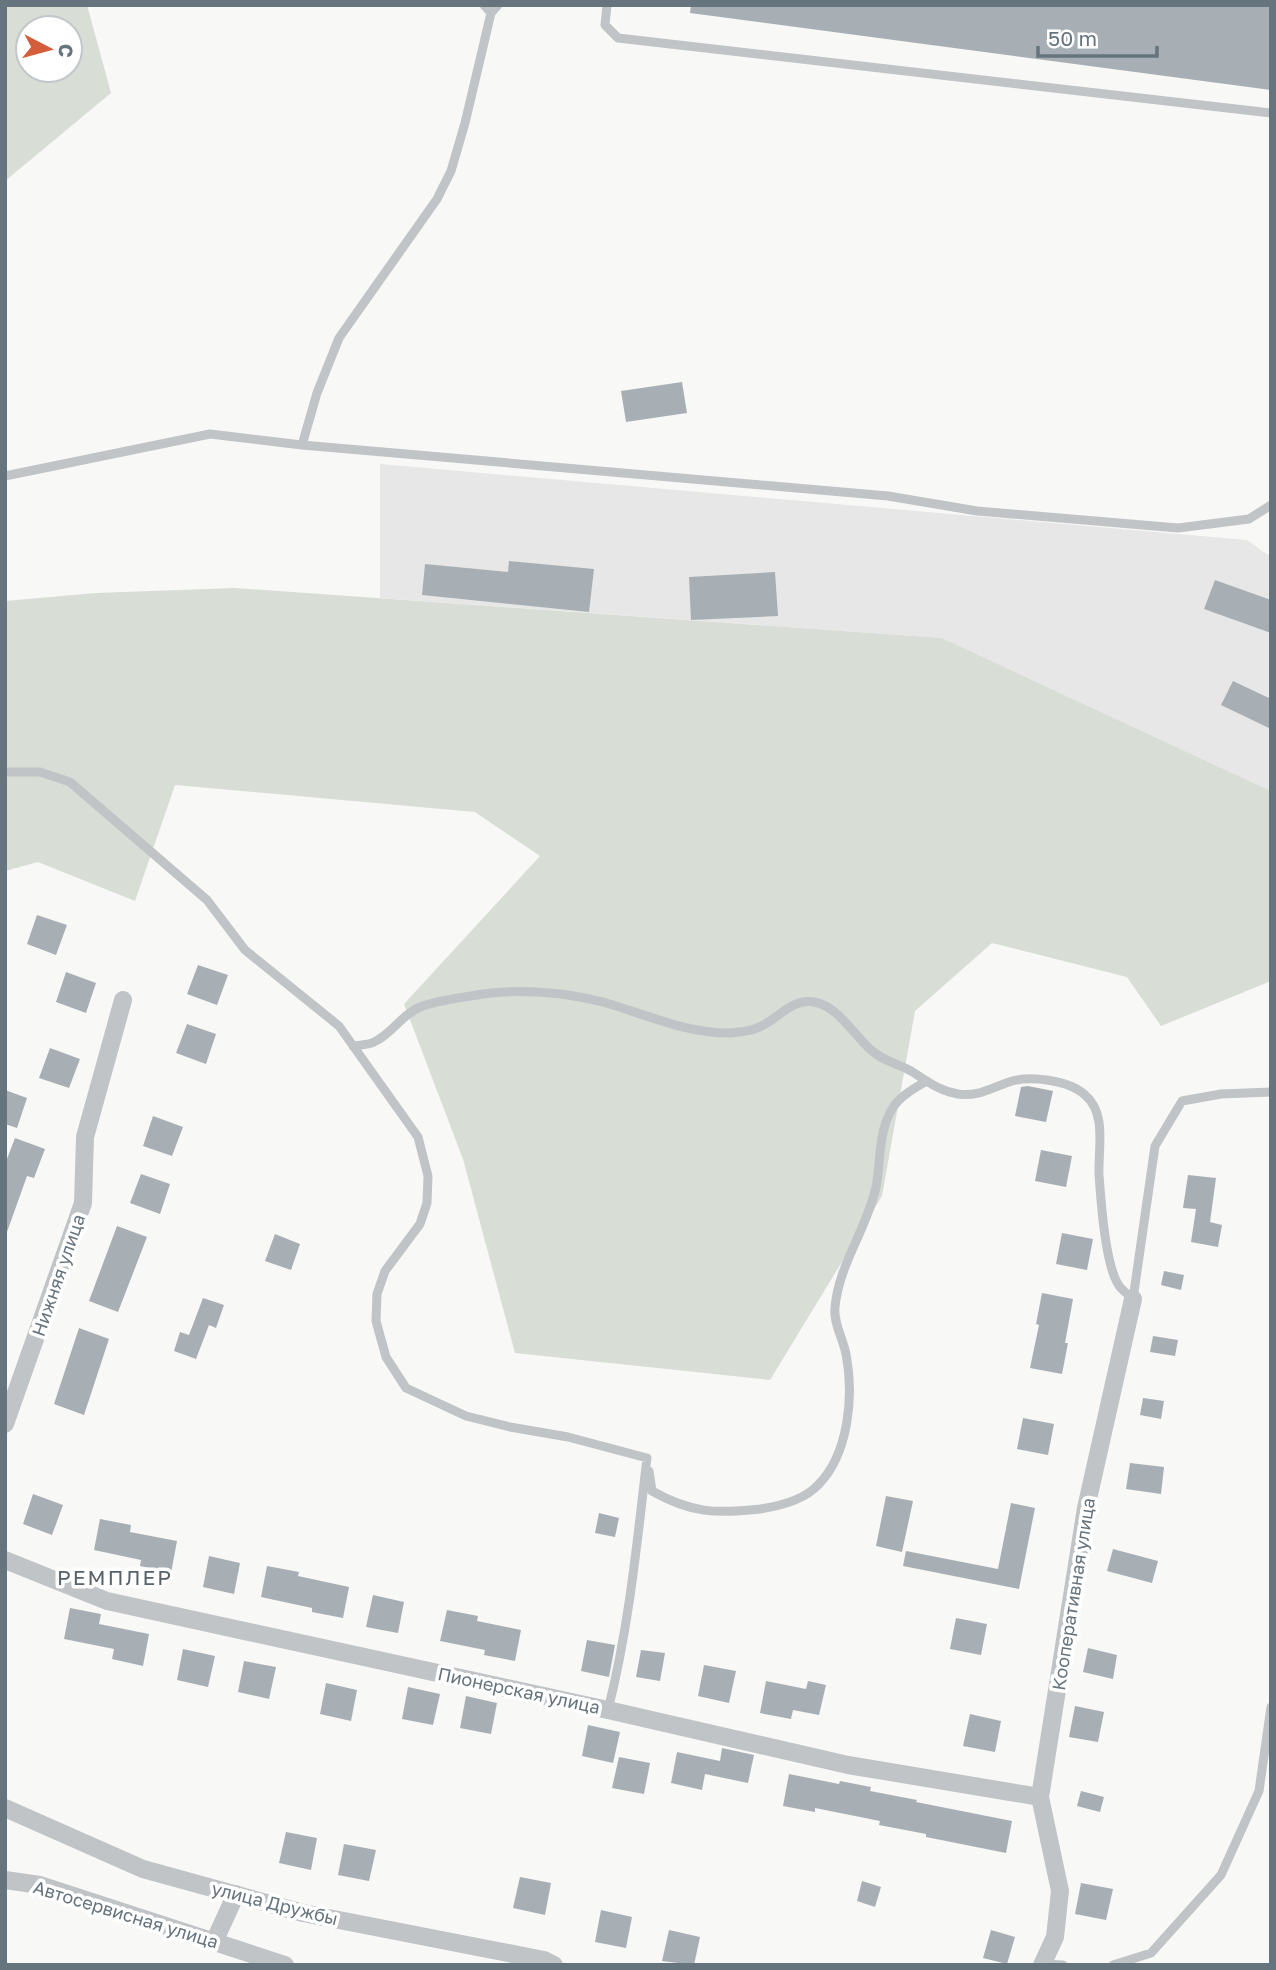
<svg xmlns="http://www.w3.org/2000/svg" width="1276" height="1970" font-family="'Golos Text',sans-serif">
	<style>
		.built { fill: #e6e7e6 }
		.green { fill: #d8ddd6; fill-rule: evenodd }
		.building { fill: #a8afb4 }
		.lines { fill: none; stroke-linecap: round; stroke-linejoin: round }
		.lane { stroke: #c0c4c7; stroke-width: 9 }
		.street { stroke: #c0c4c7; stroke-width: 18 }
		.labels { text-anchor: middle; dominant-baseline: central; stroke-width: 7; stroke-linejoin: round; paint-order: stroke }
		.street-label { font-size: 18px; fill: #66747e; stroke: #fff }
		.quarter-label { font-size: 21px; letter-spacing: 2px; fill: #57626a; stroke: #fff }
	</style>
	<rect width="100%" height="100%" fill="#f8f8f6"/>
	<path class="built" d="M 380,464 L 1247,540 L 1271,557 L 1271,791 L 942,638 L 380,598 Z"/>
	<path class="green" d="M 5,5 L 87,5 L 111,93 L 5,181 ZM 28,28 L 70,28 L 70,70 L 28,70 Z
		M 235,588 L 942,638 L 1271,791 L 1271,981 L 1161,1026 L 1127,977 L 992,943 L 915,1011 L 882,1196 L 770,1380 L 515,1353 L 463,1159 L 404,1004 L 540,856 L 475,812 L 175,785 L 135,901 L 38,862 L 5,871 L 5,601 L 96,593 Z"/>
	<path class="building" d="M 691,5 L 1271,5 L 1271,90 L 690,13 Z
		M 682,382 L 687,413 L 626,422 L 621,391 Z
		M 509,561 L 594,569 L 589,612 L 422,595 L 425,564 L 508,572 Z
		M 775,572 L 778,616 L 691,620 L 689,577 Z
		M 1215,580 L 1271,600 L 1271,633 L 1204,609 Z
		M 1233,681 L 1271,699 L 1271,729 L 1221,705 Z
		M 37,915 L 67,925 L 56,955 L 27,944 Z
		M 198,965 L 228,975 L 217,1005 L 187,994 Z
		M 66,972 L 96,983 L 86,1013 L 56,1002 Z
		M 187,1024 L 216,1034 L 206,1064 L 176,1053 Z
		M 50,1048 L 80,1059 L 69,1088 L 39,1078 Z
		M 1028,1086 L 1053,1091 L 1046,1122 L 1015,1116 L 1021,1087 Z
		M 5,1090 L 27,1098 L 17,1128 L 5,1124 Z
		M 153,1116 L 183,1127 L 172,1156 L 143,1146 Z
		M 15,1138 L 45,1149 L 34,1178 L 27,1176 L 7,1232 L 5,1164 Z
		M 1041,1150 L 1072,1156 L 1066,1187 L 1035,1181 Z
		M 141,1174 L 170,1184 L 160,1214 L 130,1203 Z
		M 1188,1175 L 1216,1178 L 1210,1222 L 1222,1225 L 1218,1247 L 1191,1242 L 1196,1209 L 1183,1208 Z
		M 117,1226 L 147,1237 L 118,1312 L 89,1301 Z
		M 1062,1233 L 1093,1239 L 1087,1270 L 1056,1264 Z
		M 275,1234 L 300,1244 L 291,1270 L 265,1261 Z
		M 1164,1271 L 1184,1275 L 1181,1290 L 1161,1285 Z
		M 1042,1293 L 1073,1299 L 1065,1343 L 1068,1343 L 1062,1374 L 1030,1368 L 1039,1325 L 1036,1324 Z
		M 203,1298 L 224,1305 L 216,1328 L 209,1325 L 196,1359 L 174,1351 L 180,1332 L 189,1335 Z
		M 79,1328 L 109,1339 L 84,1415 L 54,1404 Z
		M 1153,1336 L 1178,1340 L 1175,1356 L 1150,1352 Z
		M 1143,1398 L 1164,1401 L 1161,1419 L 1140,1415 Z
		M 1023,1418 L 1054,1424 L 1048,1455 L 1017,1449 Z
		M 1130,1463 L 1164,1467 L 1161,1494 L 1126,1489 Z
		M 33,1494 L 63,1505 L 52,1535 L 23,1524 Z
		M 886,1496 L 913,1501 L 902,1552 L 876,1546 Z
		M 1011,1503 L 1035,1508 L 1019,1589 L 903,1566 L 906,1551 L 998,1569 Z
		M 599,1513 L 619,1518 L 615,1537 L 595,1533 Z
		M 100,1519 L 131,1525 L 130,1532 L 177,1541 L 171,1573 L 140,1566 L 141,1560 L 94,1550 Z
		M 1113,1549 L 1158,1561 L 1152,1583 L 1107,1571 Z
		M 209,1556 L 240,1563 L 234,1594 L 203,1587 Z
		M 267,1566 L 299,1572 L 298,1576 L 349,1587 L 343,1618 L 312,1612 L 312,1608 L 261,1597 Z
		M 373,1595 L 404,1602 L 398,1633 L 366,1627 Z
		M 70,1608 L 101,1614 L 99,1624 L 149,1634 L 143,1666 L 112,1659 L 114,1649 L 64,1639 Z
		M 447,1610 L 478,1616 L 477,1621 L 521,1630 L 515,1661 L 484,1655 L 485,1650 L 440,1641 Z
		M 956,1618 L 987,1624 L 981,1655 L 950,1649 Z
		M 587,1640 L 615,1645 L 609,1677 L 581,1671 Z
		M 1088,1648 L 1117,1655 L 1113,1679 L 1083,1672 Z
		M 183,1649 L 215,1656 L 208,1687 L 177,1680 Z
		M 641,1650 L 665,1653 L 660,1681 L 636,1677 Z
		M 244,1661 L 276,1667 L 269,1699 L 238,1692 Z
		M 704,1665 L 736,1671 L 729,1703 L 698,1696 Z
		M 766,1681 L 806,1689 L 808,1681 L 826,1685 L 819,1715 L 793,1710 L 791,1719 L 760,1713 Z
		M 326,1683 L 357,1690 L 351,1721 L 320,1714 Z
		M 408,1687 L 440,1694 L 433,1725 L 402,1719 Z
		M 466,1696 L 497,1703 L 491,1734 L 460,1728 Z
		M 1075,1706 L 1104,1712 L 1098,1742 L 1069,1737 Z
		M 970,1714 L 1001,1721 L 995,1752 L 963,1746 Z
		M 588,1725 L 620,1732 L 613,1763 L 582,1756 Z
		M 722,1748 L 754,1755 L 748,1783 L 705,1774 L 702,1790 L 671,1783 L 677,1752 L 720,1761 Z
		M 619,1757 L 650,1763 L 644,1794 L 612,1788 Z
		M 789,1774 L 839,1784 L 840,1781 L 871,1787 L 870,1791 L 917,1800 L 916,1802 L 1012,1821 L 1006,1853 L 926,1837 L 926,1834 L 879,1825 L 880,1821 L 815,1808 L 815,1812 L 783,1806 Z
		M 1081,1791 L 1104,1797 L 1100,1812 L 1077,1806 Z
		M 286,1832 L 317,1838 L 311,1870 L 279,1863 Z
		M 344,1844 L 376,1850 L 369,1881 L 338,1875 Z
		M 520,1877 L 551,1883 L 545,1915 L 513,1908 Z
		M 862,1881 L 881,1887 L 875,1907 L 857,1901 Z
		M 1081,1883 L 1113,1889 L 1106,1920 L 1075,1914 Z
		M 601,1910 L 632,1917 L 626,1948 L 595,1942 Z
		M 669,1930 L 700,1937 L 694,1965 L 662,1961 Z
		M 991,1930 L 1015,1937 L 1007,1964 L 983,1958 Z"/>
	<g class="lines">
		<path class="lane" d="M 484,5 L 491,13
			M 607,5 L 605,25 L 618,38 L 1271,113
			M 302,445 L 317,393 L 339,338 L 437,199 L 451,171 L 465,123 L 491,13 L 498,5
			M 5,476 L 210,434 L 302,445 L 888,496 L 977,511 L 1178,528 L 1249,519 L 1271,505
			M 5,772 L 40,772 L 70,782 L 207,900 L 245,950 L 339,1026 L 418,1137 L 428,1176 L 427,1203 L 420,1224 L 385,1271 L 377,1294 L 376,1321 L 386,1357 L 406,1388 L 466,1416 L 510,1427 L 568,1437 L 647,1458 C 637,1543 629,1627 608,1710
			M 353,1046 C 360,1045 368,1045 374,1042 C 392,1034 401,1015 420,1007 C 434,1001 486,993 503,992 C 536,990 571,994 603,1002 C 645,1014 687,1034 731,1033 C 739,1032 751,1031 757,1028 C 777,1021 790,998 814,1002 C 838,1006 853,1034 870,1049 C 882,1061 897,1063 911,1071 C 927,1081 939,1091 958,1094 C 978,1097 991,1088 1009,1082 C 1029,1075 1069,1080 1085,1095 C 1107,1113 1098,1149 1099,1175 C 1101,1201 1105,1263 1118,1284 C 1121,1290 1128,1294 1133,1299
			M 1133,1299 L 1155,1146 L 1182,1101 L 1221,1094 L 1271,1092
			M 649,1471 L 652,1491 C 691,1513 716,1514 760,1509 C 780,1506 804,1500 818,1485 C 849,1454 854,1395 846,1354 C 843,1339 833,1322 835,1307 C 839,1264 867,1229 876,1187 C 881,1161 878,1132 892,1109 C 899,1097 913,1089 925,1082
			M 1043,1964 L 1063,1965
			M 1113,1965 L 1151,1953 L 1221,1875 L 1259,1791 L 1271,1707"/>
		<path class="street" d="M 5,1424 L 83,1203 L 85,1137 L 123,1000
			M 5,1560 L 107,1601 L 608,1710 L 848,1765 L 1040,1797
			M 5,1808 L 143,1869 L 303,1913 L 544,1960 L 554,1965
			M 5,1880 L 40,1885 L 285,1965
			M 214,1942 L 236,1894
			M 1042,1965 L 1055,1937 L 1060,1891 L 1040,1797 L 1086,1508 L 1133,1299"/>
	</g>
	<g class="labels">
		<g class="street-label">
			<text transform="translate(58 1275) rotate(-71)">Нижняя улица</text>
			<text transform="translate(1073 1594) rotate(-81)">Кооперативная улица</text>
			<text transform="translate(519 1690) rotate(12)">Пионерская улица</text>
			<text transform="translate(275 1903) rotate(14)">улица Дружбы</text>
			<text transform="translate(126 1914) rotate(17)">Автосервисная улица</text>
		</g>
		<g class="quarter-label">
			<text x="115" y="1577">РЕМПЛЕР</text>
		</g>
	</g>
	<rect width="1276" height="1970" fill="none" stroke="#66747e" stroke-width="14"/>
	<g transform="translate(49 49) rotate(96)"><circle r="33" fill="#ffffff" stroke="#c2c7cb" stroke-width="2"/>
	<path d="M0-5L12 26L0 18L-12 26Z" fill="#d45e3b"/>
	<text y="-10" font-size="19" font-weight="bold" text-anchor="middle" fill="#66747e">С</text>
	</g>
	<path d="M1038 46v10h119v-10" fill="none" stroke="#66747e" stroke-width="3.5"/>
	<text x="1048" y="46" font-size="21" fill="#66747e" stroke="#ffffff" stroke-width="5" paint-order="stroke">50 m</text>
</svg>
